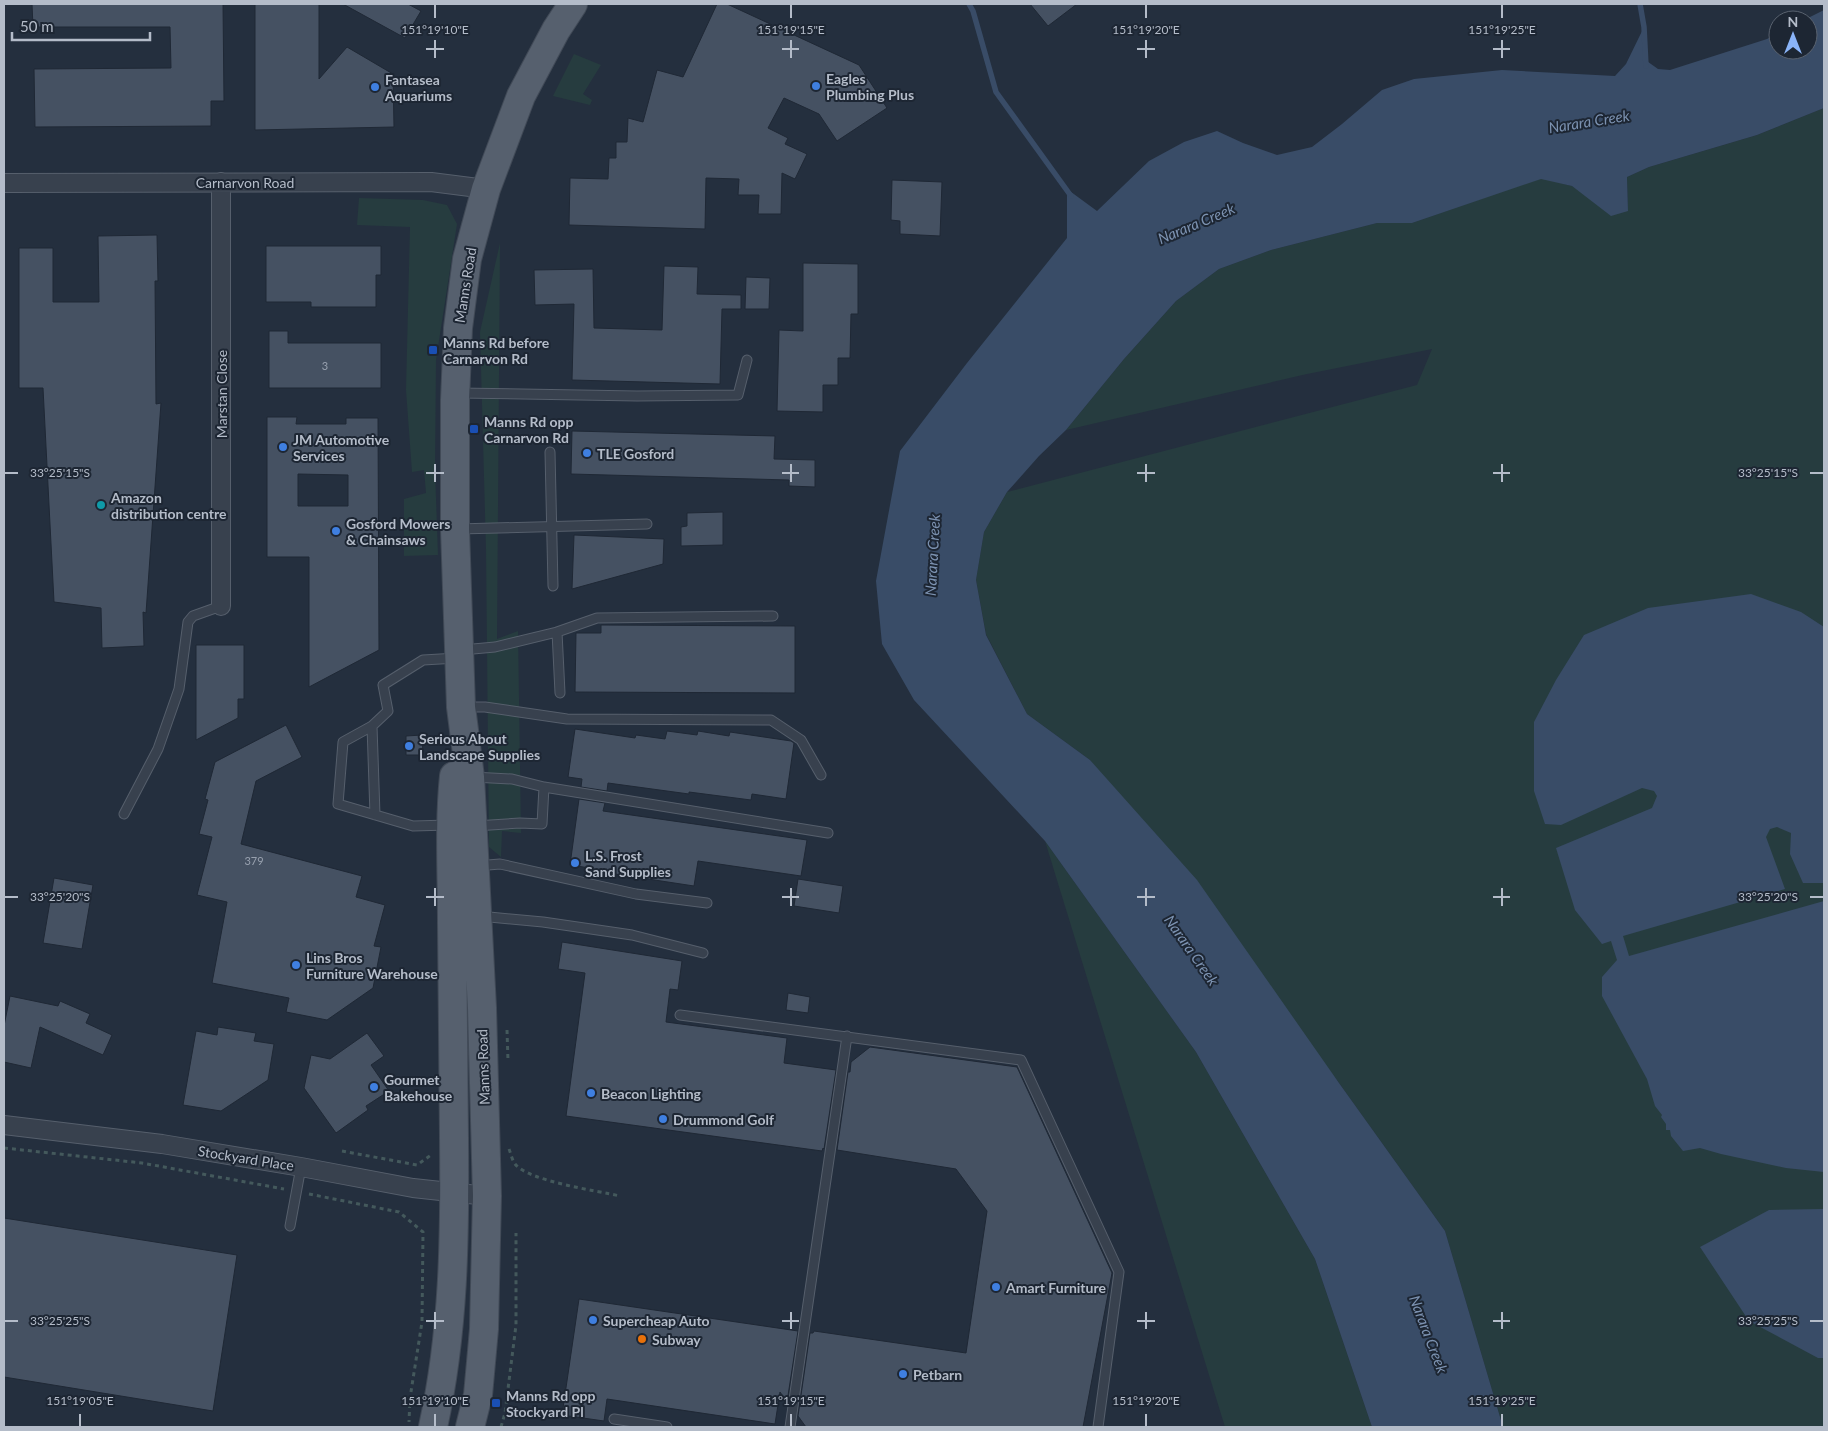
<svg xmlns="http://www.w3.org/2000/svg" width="1828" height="1431" font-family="Lato,sans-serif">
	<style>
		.green { fill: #263c3f }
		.water { fill: #394c67 }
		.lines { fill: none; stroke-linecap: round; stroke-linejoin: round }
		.stream { stroke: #394c67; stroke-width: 5.5 }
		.building { fill: #455162; stroke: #1f2835; fill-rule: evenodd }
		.lane-casing { stroke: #565f6c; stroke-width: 11 }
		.street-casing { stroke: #565f6c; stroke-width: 20 }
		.primary-casing { stroke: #414a57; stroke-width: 30 }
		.path { stroke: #44595c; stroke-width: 3; stroke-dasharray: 4 4; stroke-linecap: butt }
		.lane { stroke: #38414e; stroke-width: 9 }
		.street { stroke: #38414e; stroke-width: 18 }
		.primary { stroke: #56606e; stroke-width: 28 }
		.ticks { fill: none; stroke: #b4bcc9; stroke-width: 2 }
		.shop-dot { fill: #3f7fe0; stroke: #1d2633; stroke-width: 2 }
		.transit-dot { fill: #1a4fb4; stroke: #1d2633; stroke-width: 2 }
		.culture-dot { fill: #0f9aa8; stroke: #1d2633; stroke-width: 2 }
		.food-dot { fill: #e8710a; stroke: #1d2633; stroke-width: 2 }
		.labels { text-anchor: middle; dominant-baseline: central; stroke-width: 4; stroke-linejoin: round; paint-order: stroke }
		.number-label { font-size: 11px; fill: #98a1af }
		.poi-label { font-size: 14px; font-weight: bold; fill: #b4bcc9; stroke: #1d2633; text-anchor: start }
		.street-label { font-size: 14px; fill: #b4bcc9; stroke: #1d2633 }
		.water-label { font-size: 15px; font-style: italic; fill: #7c92b1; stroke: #1d2633 }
		.ticks-label { font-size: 12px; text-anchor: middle; fill: #b4bcc9; stroke: #1d2633; stroke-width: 4; stroke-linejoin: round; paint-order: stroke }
	</style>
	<rect width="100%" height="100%" fill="#242f3e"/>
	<path class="green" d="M 574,54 L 601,65 L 583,94 L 592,100 L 590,105 L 553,96 Z
		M 1824,108 L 1824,1427 L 1503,1427 L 1445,1231 L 1339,1083 L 1090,760 L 1027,714 L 986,634 L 976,580 L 984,532 L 1007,492 L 1417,385 L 1432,349 L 1307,374 L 1066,430 L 1124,359 L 1176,301 L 1219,269 L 1271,250 L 1377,223 L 1412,223 L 1541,178 L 1572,186 L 1588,197 L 1628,210 L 1627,177 L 1649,167 L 1757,135 Z
		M 359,198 L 423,200 L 447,205 L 457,224 L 436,360 L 435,470 L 438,555 L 404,556 L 404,499 L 426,493 L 424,470 L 412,472 L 406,390 L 410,227 L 357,225 Z
		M 500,243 L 497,639 L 518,631 L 521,833 L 502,831 L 501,857 L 489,847 L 486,549 L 480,332 Z
		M 1045,841 L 1196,1052 L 1315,1259 L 1372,1427 L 1225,1427 Z"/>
	<path class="water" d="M 1824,10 L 1824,108 L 1757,135 L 1649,167 L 1627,177 L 1628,211 L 1611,216 L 1572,186 L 1541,179 L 1412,223 L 1377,223 L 1271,250 L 1219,269 L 1176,301 L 1124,359 L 1066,430 L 1039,456 L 1007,492 L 984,532 L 976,580 L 986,635 L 1027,714 L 1090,760 L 1197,880 L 1339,1083 L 1445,1231 L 1503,1427 L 1372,1427 L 1315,1259 L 1196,1052 L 1045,841 L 914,700 L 882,644 L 876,581 L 900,451 L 967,363 L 1067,238 L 1067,189 L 1097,211 L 1149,161 L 1184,142 L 1217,131 L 1243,143 L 1277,155 L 1312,147 L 1342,124 L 1382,90 L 1414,79 L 1502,70 L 1615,76 L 1626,64 L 1644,27 L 1644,59 L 1658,69 L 1670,70 L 1767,39 L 1778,33 L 1778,50 L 1808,50 L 1808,20 L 1804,20 Z
		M 1751,594 L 1801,612 L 1824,627 L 1824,883 L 1803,883 L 1790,854 L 1791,833 L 1777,827 L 1770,829 L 1766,837 L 1785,889 L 1623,936 L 1629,956 L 1824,901 L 1824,1172 L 1786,1168 L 1721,1154 L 1700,1148 L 1683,1151 L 1671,1136 L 1670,1130 L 1666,1130 L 1666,1124 L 1661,1117 L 1662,1115 L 1655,1106 L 1647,1079 L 1602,996 L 1602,977 L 1617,960 L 1611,941 L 1602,944 L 1575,910 L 1556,848 L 1652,808 L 1657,796 L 1654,791 L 1642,788 L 1561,825 L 1545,824 L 1534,791 L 1534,722 L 1556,680 L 1584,635 L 1648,608 Z
		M 1824,1209 L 1824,1358 L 1818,1358 L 1749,1321 L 1700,1247 L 1769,1210 Z"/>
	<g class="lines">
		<path class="stream" d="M 969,4 L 973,11 L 996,92 L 1071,196
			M 1640,4 L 1644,27 L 1646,66"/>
	</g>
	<path class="building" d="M 32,4 L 223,4 L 224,101 L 211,101 L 211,126 L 35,127 L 34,69 L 171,68 L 170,27 L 33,27 Z
		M 255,4 L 319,4 L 319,79 L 347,47 L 393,74 L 394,127 L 255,130 Z
		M 343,4 L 408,4 L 421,11 L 405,38 Z
		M 717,4 L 727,4 L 859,65 L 887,108 L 837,141 L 819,114 L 784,98 L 768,128 L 788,138 L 785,144 L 807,154 L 795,179 L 782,173 L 781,214 L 758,214 L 759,195 L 738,195 L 739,179 L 706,178 L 705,229 L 569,225 L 570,178 L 608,179 L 609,158 L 616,158 L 616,142 L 627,142 L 628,118 L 643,122 L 657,70 L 683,77 Z
		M 1030,4 L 1077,4 L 1048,26 Z
		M 892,180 L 942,182 L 940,236 L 900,234 L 900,221 L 891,220 Z
		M 157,235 L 158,281 L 155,281 L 156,404 L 161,403 L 146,613 L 143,612 L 144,646 L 102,648 L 101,608 L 54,602 L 43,388 L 19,388 L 19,248 L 53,248 L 53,302 L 99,302 L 98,236 Z
		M 266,246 L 381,246 L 381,275 L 376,275 L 376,307 L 311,307 L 311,302 L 266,302 Z
		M 803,263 L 858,264 L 858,314 L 851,314 L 850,358 L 838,358 L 838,385 L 823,385 L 823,412 L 777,411 L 779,330 L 803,331 Z
		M 664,266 L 698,267 L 697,294 L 741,295 L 741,309 L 722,309 L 720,384 L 572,380 L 574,304 L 535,305 L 534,270 L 593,269 L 594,328 L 662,330 Z
		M 746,277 L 770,278 L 769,309 L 745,309 Z
		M 269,331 L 288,331 L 288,343 L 381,343 L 381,388 L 269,388 Z
		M 267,417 L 297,417 L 296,424 L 346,424 L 346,418 L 378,418 L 379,650 L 309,687 L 309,557 L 267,557 ZM 298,474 L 348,475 L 348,506 L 298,506 Z
		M 572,431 L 775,436 L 774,459 L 815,460 L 815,487 L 789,486 L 789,480 L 571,474 Z
		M 723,512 L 723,545 L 681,546 L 681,527 L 687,526 L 687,513 Z
		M 574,535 L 664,539 L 663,564 L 572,589 Z
		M 601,625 L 795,626 L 795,693 L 575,692 L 576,633 L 601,633 Z
		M 196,645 L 244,645 L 244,699 L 238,699 L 238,718 L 196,740 Z
		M 286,725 L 302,757 L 256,781 L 241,844 L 362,876 L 356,897 L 385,905 L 374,946 L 381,947 L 373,988 L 327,1020 L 286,1012 L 289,998 L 212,983 L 227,902 L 197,895 L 212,837 L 199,834 L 208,800 L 205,799 L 215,762 Z
		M 575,729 L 635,738 L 636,735 L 665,739 L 667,731 L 697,735 L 698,731 L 729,736 L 730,732 L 791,741 L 794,743 L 786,799 L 752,794 L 751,800 L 689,792 L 689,794 L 608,783 L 607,791 L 581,787 L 582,779 L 568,777 Z
		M 422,735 L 423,755 L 406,755 L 406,736 Z
		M 579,799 L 605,803 L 603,811 L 807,840 L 801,876 L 698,861 L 694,886 L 589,870 L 590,868 L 570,865 Z
		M 54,878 L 93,885 L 82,949 L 43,943 Z
		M 798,879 L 843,886 L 839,913 L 794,906 Z
		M 562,942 L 682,961 L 678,990 L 670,989 L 666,1022 L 787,1038 L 784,1063 L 836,1070 L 824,1149 L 823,1148 L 822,1151 L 566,1116 L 585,973 L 558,969 Z
		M 788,993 L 810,997 L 808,1013 L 786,1010 Z
		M 10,996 L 58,1006 L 60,1001 L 90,1014 L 86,1023 L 112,1035 L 103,1055 L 40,1027 L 31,1068 L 4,1062 L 4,1026 Z
		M 218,1027 L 256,1033 L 254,1041 L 274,1044 L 268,1080 L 221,1111 L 183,1105 L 196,1031 L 217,1035 Z
		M 367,1033 L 384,1056 L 371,1065 L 389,1091 L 366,1106 L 368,1110 L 336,1133 L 304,1088 L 311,1055 L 330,1059 Z
		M 870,1047 L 1017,1067 L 1112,1273 L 1083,1427 L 806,1427 L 798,1416 L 810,1333 L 813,1333 L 814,1331 L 966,1353 L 987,1211 L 956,1169 L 837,1150 L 848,1072 L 850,1072 L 851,1062 Z
		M 4,1218 L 237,1255 L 213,1411 L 4,1377 Z
		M 579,1299 L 798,1331 L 787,1402 L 780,1392 L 775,1424 L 607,1399 L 604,1421 L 562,1415 Z"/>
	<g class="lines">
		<defs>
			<path id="lane" d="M 458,393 L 637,396 L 738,395 L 747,360
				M 550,452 L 553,586
				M 458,529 L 647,524
				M 557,632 L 597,618 L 773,616
				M 462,650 L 495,647 L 557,632 L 560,693
				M 464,707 L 485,707 L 567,719 L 771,720 L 801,740 L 821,775
				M 372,726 L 388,711 L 383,685 L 423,660 L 457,658
				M 473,777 L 512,779 L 544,787 L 828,833
				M 124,814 L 158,749 L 179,689 L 188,622 L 193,616 L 221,606
				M 375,815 L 372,726 L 343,742 L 338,804 L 413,826 L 449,825
				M 475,826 L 520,823 L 542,824 L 544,787
				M 476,866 L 500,864 L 636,894 L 707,903
				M 479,916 L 543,922 L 632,935 L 703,953
				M 680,1015 L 1021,1060 L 1119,1272 L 1098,1427
				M 290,1226 L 301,1167
				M 614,1419 L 667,1427
				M 790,1427 L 847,1036"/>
			<path id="street" d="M 221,182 L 221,606
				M 4,183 L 431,182 L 486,189
				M 4,1125 L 162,1144 L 301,1167 L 413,1188 L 487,1196"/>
			<path id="primary" d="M 433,1427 C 454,1331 455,1237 454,1138 C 453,1066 453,995 452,923 C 452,874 449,824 454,776
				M 470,1427 L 478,1395 L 484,1329 L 487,1196 L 482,1008 L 470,777 L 461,707 L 455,529 L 455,400 L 458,328 L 467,259 L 486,189 L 521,96 L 556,30 L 573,4"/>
		</defs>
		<use href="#lane" class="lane-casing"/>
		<use href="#street" class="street-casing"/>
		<use href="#primary" class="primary-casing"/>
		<path class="path" d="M 507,1030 L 508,1061
			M 4,1148 L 142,1163 L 284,1189
			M 509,1149 C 511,1154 512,1160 515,1164 C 528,1181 598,1191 620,1196
			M 342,1151 L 417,1165 L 431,1155
			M 309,1194 L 399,1212 L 423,1232 L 422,1322 L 410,1398 L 409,1422
			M 501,1427 L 505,1413 L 516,1325 L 516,1233"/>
		<use href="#lane" class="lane"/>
		<use href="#street" class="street"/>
		<use href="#primary" class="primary"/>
	</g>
	<path class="ticks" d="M 435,5 L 435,18M 791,5 L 791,18M 1146,5 L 1146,18M 1502,5 L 1502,18M 435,40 L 435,58M 791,40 L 791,58M 1146,40 L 1146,58M 1502,40 L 1502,58M 426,49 L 444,49M 782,49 L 799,49M 1137,49 L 1155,49M 1493,49 L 1510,49M 435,464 L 435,482M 791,464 L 791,482M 1146,464 L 1146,482M 1502,464 L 1502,482M 5,473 L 18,473M 426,473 L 444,473M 782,473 L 799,473M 1137,473 L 1155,473M 1493,473 L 1510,473M 1810,473 L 1823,473M 435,888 L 435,906M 791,888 L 791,906M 1146,888 L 1146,906M 1502,888 L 1502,906M 5,897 L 18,897M 426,897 L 444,897M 782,897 L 799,897M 1137,897 L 1155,897M 1493,897 L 1510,897M 1810,897 L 1823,897M 435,1312 L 435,1329M 791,1312 L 791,1329M 1146,1312 L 1146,1329M 1502,1312 L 1502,1329M 5,1321 L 18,1321M 426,1321 L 444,1321M 782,1321 L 799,1321M 1137,1321 L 1155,1321M 1493,1321 L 1510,1321M 1810,1321 L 1823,1321M 80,1414 L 80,1426M 435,1414 L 435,1426M 791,1414 L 791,1426M 1146,1414 L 1146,1426M 1502,1414 L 1502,1426"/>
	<g class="shop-dot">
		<circle cx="816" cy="86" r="5"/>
		<circle cx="375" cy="87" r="5"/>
		<circle cx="283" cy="447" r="5"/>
		<circle cx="587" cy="453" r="5"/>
		<circle cx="336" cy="531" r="5"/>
		<circle cx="409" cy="746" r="5"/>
		<circle cx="575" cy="863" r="5"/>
		<circle cx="296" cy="965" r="5"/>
		<circle cx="374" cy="1087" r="5"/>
		<circle cx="591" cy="1093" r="5"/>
		<circle cx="663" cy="1119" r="5"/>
		<circle cx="996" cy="1287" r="5"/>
		<circle cx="593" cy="1320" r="5"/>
		<circle cx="903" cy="1374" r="5"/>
	</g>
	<g class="transit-dot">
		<rect x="428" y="345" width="10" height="10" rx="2.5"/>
		<rect x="469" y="424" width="10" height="10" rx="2.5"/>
		<rect x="491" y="1398" width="10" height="10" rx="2.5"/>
	</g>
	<circle class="culture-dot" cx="101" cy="505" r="5"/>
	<circle class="food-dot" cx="642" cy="1339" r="5"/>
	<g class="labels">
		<g class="number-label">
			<text x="325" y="365">3</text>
			<text x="254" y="860">379</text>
		</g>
		<g class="poi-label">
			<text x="826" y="78">Eagles<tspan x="826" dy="16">Plumbing Plus</tspan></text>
			<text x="385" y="79">Fantasea<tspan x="385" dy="16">Aquariums</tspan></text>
			<text x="443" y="342">Manns Rd before<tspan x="443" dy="16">Carnarvon Rd</tspan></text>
			<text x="484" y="421">Manns Rd opp<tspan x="484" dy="16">Carnarvon Rd</tspan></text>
			<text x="293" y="439">JM Automotive<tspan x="293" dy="16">Services</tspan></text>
			<text x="597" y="453">TLE Gosford</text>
			<text x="111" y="497">Amazon<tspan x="111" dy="16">distribution centre</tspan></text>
			<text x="346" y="523">Gosford Mowers<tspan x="346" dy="16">&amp; Chainsaws</tspan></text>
			<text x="419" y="738">Serious About<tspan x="419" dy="16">Landscape Supplies</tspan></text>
			<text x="585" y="855">L.S. Frost<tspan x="585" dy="16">Sand Supplies</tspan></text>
			<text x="306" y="957">Lins Bros<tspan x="306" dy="16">Furniture Warehouse</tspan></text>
			<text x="384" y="1079">Gourmet<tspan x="384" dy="16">Bakehouse</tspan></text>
			<text x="601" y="1093">Beacon Lighting</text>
			<text x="673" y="1119">Drummond Golf</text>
			<text x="1006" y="1287">Amart Furniture</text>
			<text x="603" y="1320">Supercheap Auto</text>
			<text x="652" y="1339">Subway</text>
			<text x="913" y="1374">Petbarn</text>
			<text x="506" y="1395">Manns Rd opp<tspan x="506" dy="16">Stockyard Pl</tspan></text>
		</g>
		<g class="street-label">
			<text x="245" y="182">Carnarvon Road</text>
			<text transform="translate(465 285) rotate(-81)">Manns Road</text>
			<text transform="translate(221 394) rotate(-90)">Marstan Close</text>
			<text transform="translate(483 1067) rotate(-92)">Manns Road</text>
			<text transform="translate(246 1158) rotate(9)">Stockyard Place</text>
		</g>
		<g class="water-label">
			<text transform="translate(1589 121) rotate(-9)">Narara Creek</text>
			<text transform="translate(1196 223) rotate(-23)">Narara Creek</text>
			<text transform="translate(932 555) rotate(-87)">Narara Creek</text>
			<text transform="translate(1192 950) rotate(55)">Narara Creek</text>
			<text transform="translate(1429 1334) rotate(69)">Narara Creek</text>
		</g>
	</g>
	<g class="ticks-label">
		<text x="435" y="34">151°19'10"E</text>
		<text x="791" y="34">151°19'15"E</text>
		<text x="1146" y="34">151°19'20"E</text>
		<text x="1502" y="34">151°19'25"E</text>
		<text x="60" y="477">33°25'15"S</text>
		<text x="1768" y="477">33°25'15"S</text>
		<text x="60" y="901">33°25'20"S</text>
		<text x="1768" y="901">33°25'20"S</text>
		<text x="60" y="1325">33°25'25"S</text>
		<text x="1768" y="1325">33°25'25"S</text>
		<text x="80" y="1405">151°19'05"E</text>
		<text x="435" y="1405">151°19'10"E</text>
		<text x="791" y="1405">151°19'15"E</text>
		<text x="1146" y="1405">151°19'20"E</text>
		<text x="1502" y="1405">151°19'25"E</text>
	</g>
	<rect width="1828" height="1431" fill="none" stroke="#b4bcc9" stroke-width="10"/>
	<g transform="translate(1793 35)"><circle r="24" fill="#1d2633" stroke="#59626f"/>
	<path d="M0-4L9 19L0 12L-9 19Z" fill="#8ab4f8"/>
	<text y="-8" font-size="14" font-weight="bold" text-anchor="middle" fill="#b4bcc9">N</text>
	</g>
	<path d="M12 32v8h138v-8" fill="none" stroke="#b4bcc9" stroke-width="2.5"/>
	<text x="20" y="32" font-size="15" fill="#b4bcc9" stroke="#1d2633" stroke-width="4" paint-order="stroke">50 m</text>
</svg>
